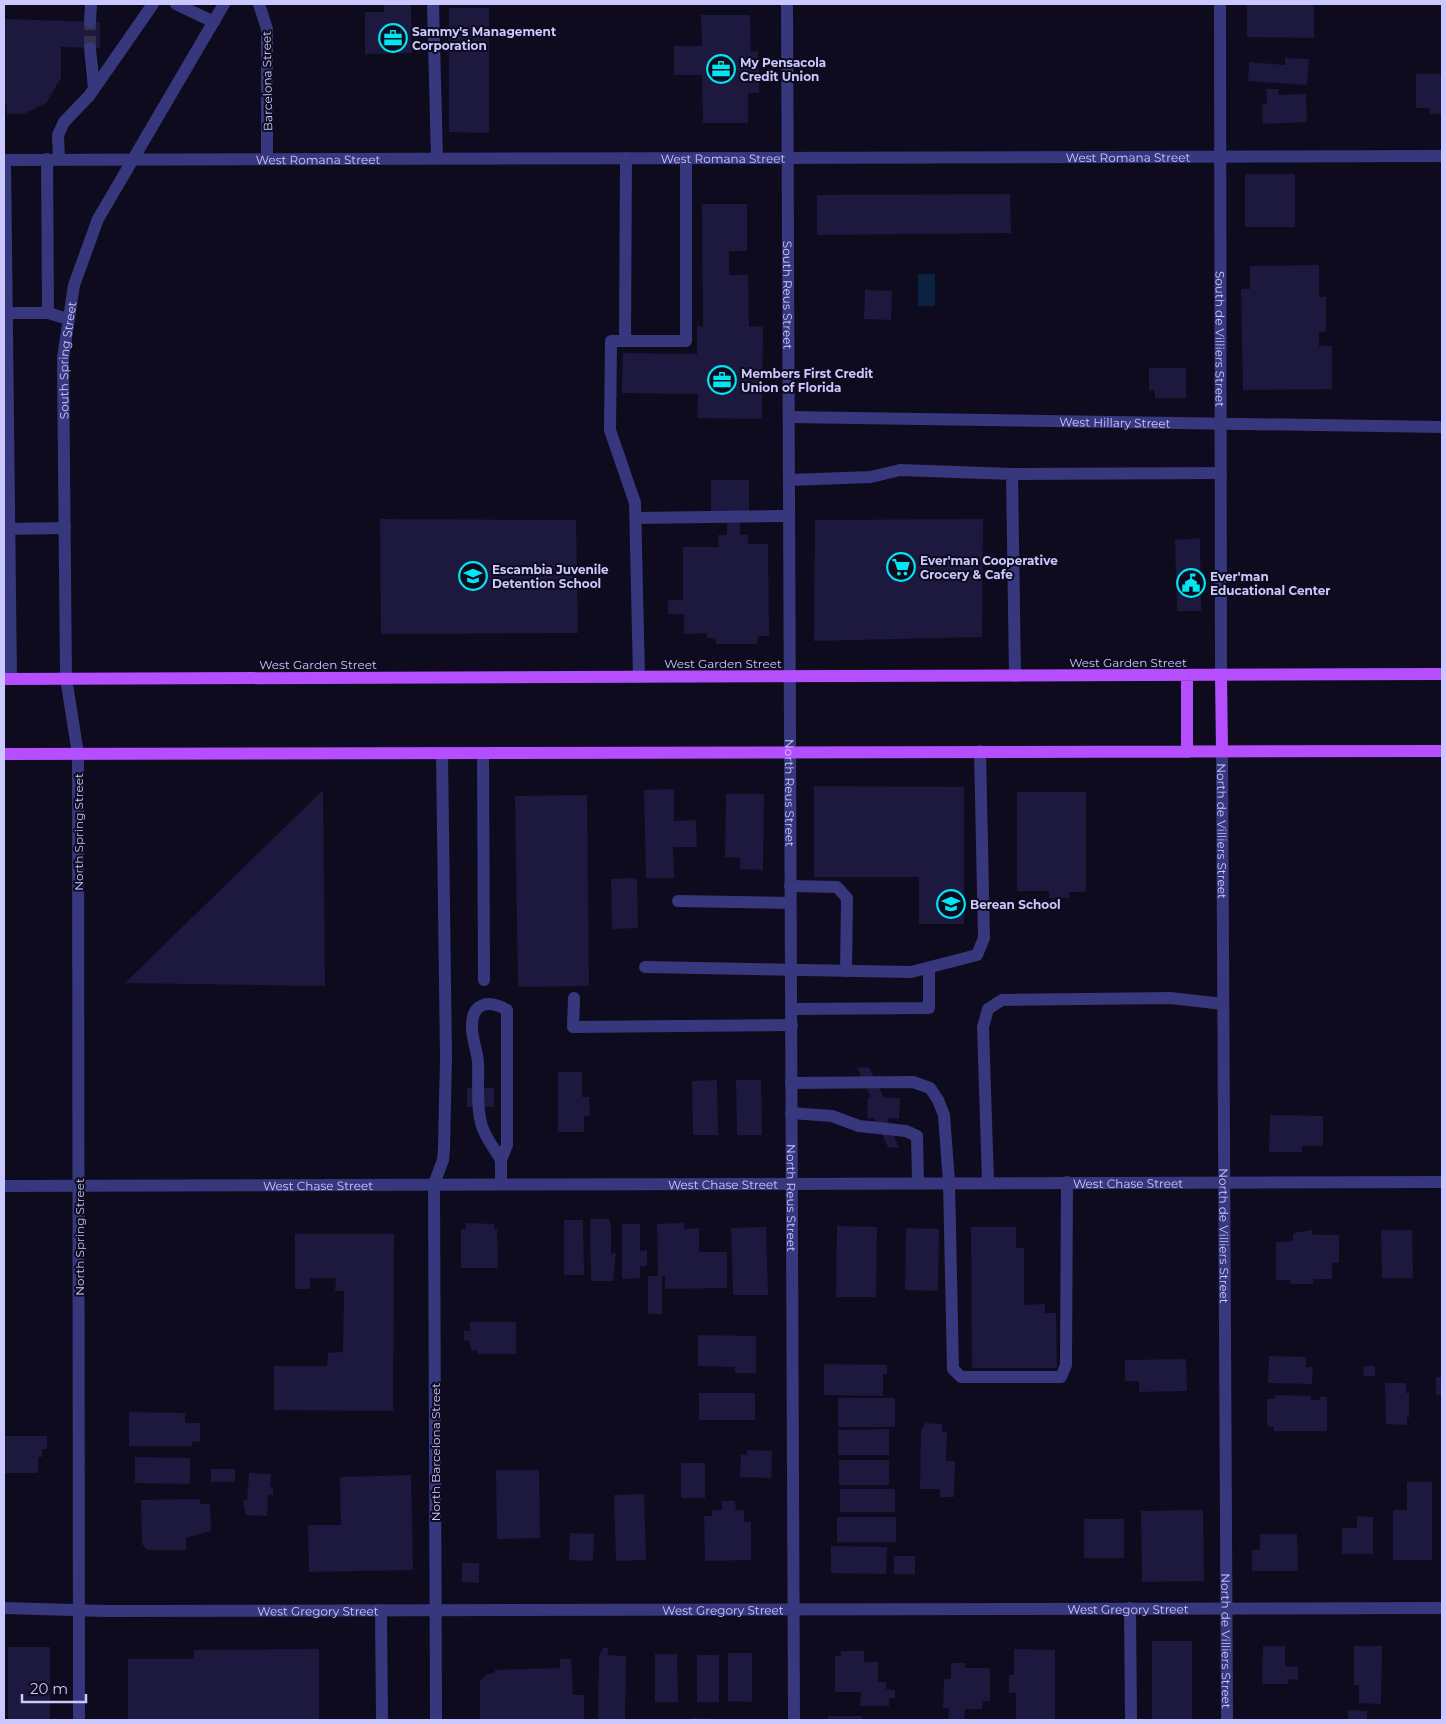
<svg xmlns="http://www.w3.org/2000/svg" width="1446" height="1724" font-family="Montserrat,sans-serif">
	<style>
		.water { fill: #0b2341 }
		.building { fill: #1d183e }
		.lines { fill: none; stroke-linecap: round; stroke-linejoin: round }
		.minor-tunnel { stroke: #33314a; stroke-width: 12; stroke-dasharray: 12 6; stroke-linecap: butt }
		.minor { stroke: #36377c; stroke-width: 12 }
		.major { stroke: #b44eff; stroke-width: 12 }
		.labels { text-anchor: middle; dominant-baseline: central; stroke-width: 4; stroke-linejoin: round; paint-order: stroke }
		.poi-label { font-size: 12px; font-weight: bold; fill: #cbc7ff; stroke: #0d0b1d; text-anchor: start }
		.street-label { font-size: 12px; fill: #cbc7ff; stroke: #0d0b1d }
	</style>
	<rect width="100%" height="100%" fill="#0d0b1d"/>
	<path class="water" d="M 918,274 L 935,274 L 935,306 L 918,306 Z"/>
	<path class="building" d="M 384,4 L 411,4 L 412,53 L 365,54 L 365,12 L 384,12 Z
		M 1247,4 L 1314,4 L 1314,38 L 1247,37 Z
		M 449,8 L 489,8 L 489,133 L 449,132 Z
		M 701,15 L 750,15 L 751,52 L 758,51 L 759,93 L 748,93 L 748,123 L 703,123 L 702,75 L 674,75 L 674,46 L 702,46 Z
		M 4,19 L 100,22 L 100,48 L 61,47 L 61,78 L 46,103 L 24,114 L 7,114 L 7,105 L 4,104 Z
		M 1285,58 L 1309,59 L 1307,85 L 1248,81 L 1249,62 L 1285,65 Z
		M 1416,74 L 1442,74 L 1442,114 L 1430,114 L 1430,108 L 1416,108 Z
		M 1266,89 L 1279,89 L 1278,95 L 1306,94 L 1307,122 L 1263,124 L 1262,105 L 1267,104 Z
		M 1245,174 L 1295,174 L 1295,227 L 1245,227 Z
		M 1010,194 L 1011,233 L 817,235 L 817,195 Z
		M 702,204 L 747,204 L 747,251 L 729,251 L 729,275 L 748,275 L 749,327 L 763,326 L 762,419 L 697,418 L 698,394 L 622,393 L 623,353 L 697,354 L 697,325 L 703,327 Z
		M 1319,265 L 1319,297 L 1326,297 L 1326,332 L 1319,332 L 1319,346 L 1332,346 L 1332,389 L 1243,390 L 1241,289 L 1250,289 L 1250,266 Z
		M 865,290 L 892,291 L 891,320 L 864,319 Z
		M 1149,368 L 1186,368 L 1186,398 L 1155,398 L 1155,390 L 1149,390 Z
		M 711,480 L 749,480 L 749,522 L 740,522 L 740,535 L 748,535 L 748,544 L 768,544 L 769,636 L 758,636 L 757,644 L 716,644 L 715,638 L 707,638 L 707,633 L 684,634 L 684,614 L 668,614 L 668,600 L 683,600 L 683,547 L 719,547 L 718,535 L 727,535 L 727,523 L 711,523 Z
		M 380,519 L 576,520 L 578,633 L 381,634 Z
		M 983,519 L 982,637 L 814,641 L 815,520 Z
		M 1200,538 L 1201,611 L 1177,611 L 1175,540 Z
		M 814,786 L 964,787 L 964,924 L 919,924 L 919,877 L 814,877 Z
		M 674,789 L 674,821 L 696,820 L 697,847 L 673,847 L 674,878 L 646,878 L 644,790 Z
		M 323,790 L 325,986 L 125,983 Z
		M 1017,792 L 1086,792 L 1086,892 L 1069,892 L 1069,898 L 1049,898 L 1049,891 L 1017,891 Z
		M 726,794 L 764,794 L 763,870 L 740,869 L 740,858 L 725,857 Z
		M 587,795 L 589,986 L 518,987 L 515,796 Z
		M 631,878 L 637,879 L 638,928 L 612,929 L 611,879 Z
		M 869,1067 L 884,1098 L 900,1098 L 899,1119 L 887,1118 L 899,1148 L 888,1147 L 874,1118 L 867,1118 L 868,1097 L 871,1098 L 857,1068 Z
		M 558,1072 L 582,1072 L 582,1097 L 589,1097 L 590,1116 L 584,1116 L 584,1132 L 558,1132 Z
		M 717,1080 L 718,1135 L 693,1135 L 692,1081 Z
		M 736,1080 L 761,1080 L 762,1135 L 737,1135 Z
		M 467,1088 L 494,1088 L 494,1107 L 467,1107 Z
		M 1270,1115 L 1323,1116 L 1323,1146 L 1302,1146 L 1302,1152 L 1269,1152 Z
		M 590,1219 L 609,1219 L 611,1225 L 611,1254 L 616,1253 L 613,1281 L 591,1281 Z
		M 564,1220 L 583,1220 L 584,1275 L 564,1275 Z
		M 466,1223 L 494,1224 L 494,1229 L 497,1229 L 498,1268 L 461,1268 L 461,1229 L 466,1229 Z
		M 684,1223 L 684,1229 L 699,1228 L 699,1252 L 727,1252 L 727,1288 L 665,1289 L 665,1276 L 662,1276 L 662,1314 L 648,1314 L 648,1276 L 658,1276 L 657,1224 Z
		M 622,1224 L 640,1224 L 640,1251 L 647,1250 L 647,1266 L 640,1266 L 640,1278 L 622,1279 Z
		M 837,1226 L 877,1227 L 876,1297 L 836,1297 Z
		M 766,1227 L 768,1295 L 733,1295 L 731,1228 Z
		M 971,1227 L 1016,1227 L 1016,1248 L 1024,1248 L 1024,1305 L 1045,1304 L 1045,1313 L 1056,1313 L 1057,1368 L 972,1368 Z
		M 906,1228 L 939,1229 L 938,1291 L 905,1290 Z
		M 1312,1230 L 1313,1235 L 1339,1235 L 1339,1263 L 1332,1263 L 1332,1279 L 1313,1279 L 1313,1284 L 1290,1284 L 1290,1280 L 1276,1280 L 1276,1242 L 1293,1241 L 1293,1233 Z
		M 1381,1230 L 1412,1230 L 1413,1278 L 1382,1278 Z
		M 295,1234 L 394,1234 L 393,1411 L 274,1410 L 274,1366 L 327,1366 L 328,1353 L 343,1352 L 344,1291 L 335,1291 L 336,1278 L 310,1278 L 310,1289 L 295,1289 Z
		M 470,1322 L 516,1322 L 516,1354 L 477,1354 L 477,1350 L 472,1351 L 468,1340 L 464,1341 L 464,1331 L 470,1331 Z
		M 698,1335 L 756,1336 L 756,1373 L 735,1373 L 735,1367 L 698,1366 Z
		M 1269,1356 L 1306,1357 L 1306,1367 L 1313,1367 L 1312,1384 L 1268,1383 Z
		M 1186,1359 L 1187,1391 L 1139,1392 L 1139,1381 L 1125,1381 L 1125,1360 Z
		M 824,1364 L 887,1365 L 887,1374 L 883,1374 L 883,1396 L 824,1395 Z
		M 1363,1366 L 1375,1366 L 1375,1376 L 1364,1376 Z
		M 1436,1377 L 1442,1377 L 1442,1395 L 1436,1395 Z
		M 1385,1383 L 1406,1383 L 1406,1393 L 1409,1393 L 1409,1418 L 1407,1417 L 1407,1425 L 1386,1424 Z
		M 699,1393 L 755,1393 L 755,1420 L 699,1420 Z
		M 1275,1395 L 1311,1396 L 1311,1400 L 1320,1400 L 1320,1397 L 1327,1397 L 1327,1431 L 1274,1431 L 1274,1427 L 1267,1426 L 1267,1399 L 1275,1399 Z
		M 838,1398 L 895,1398 L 895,1427 L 838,1427 Z
		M 129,1412 L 185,1413 L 185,1423 L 200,1423 L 200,1442 L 192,1441 L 192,1446 L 129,1446 Z
		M 925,1423 L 942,1424 L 942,1432 L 947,1431 L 946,1461 L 955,1461 L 954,1497 L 940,1497 L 940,1489 L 920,1489 L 921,1430 Z
		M 889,1429 L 889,1455 L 838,1455 L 838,1430 Z
		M 4,1436 L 47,1436 L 47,1449 L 42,1449 L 42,1457 L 38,1457 L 38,1473 L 4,1473 Z
		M 747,1450 L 772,1451 L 771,1478 L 740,1477 L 741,1455 L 747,1455 Z
		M 135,1457 L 190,1458 L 190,1484 L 135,1483 Z
		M 839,1460 L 889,1460 L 889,1485 L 839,1485 Z
		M 681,1463 L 705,1463 L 705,1498 L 681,1498 Z
		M 211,1469 L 235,1469 L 235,1482 L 211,1482 Z
		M 496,1470 L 539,1470 L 540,1538 L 497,1539 Z
		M 249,1473 L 271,1474 L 270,1487 L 273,1487 L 273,1495 L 268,1494 L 267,1516 L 246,1515 L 243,1500 L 247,1500 Z
		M 411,1475 L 413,1570 L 309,1572 L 308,1525 L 341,1525 L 340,1477 Z
		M 1407,1482 L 1432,1482 L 1432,1560 L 1393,1560 L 1393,1510 L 1407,1510 Z
		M 840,1489 L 895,1489 L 895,1512 L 840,1512 Z
		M 644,1494 L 646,1560 L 616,1561 L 614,1495 Z
		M 200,1499 L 200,1504 L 210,1504 L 211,1531 L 186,1538 L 186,1550 L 147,1550 L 142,1544 L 141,1500 Z
		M 722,1501 L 735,1501 L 736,1510 L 744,1510 L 744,1522 L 751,1522 L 751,1560 L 705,1561 L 704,1516 L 712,1516 L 712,1510 L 722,1510 Z
		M 1203,1510 L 1204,1581 L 1142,1582 L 1141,1511 Z
		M 1357,1516 L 1373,1517 L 1373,1554 L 1342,1554 L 1342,1528 L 1357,1528 Z
		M 837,1517 L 896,1517 L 896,1542 L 837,1542 Z
		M 1084,1519 L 1124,1519 L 1124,1558 L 1084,1558 Z
		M 570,1533 L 594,1534 L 593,1561 L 569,1560 Z
		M 1260,1534 L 1297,1534 L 1298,1571 L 1252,1571 L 1252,1550 L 1260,1550 Z
		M 831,1546 L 887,1547 L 886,1574 L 831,1573 Z
		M 894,1556 L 915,1556 L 915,1574 L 894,1574 Z
		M 462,1563 L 479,1563 L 479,1583 L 462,1582 Z
		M 1152,1641 L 1192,1641 L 1192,1720 L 1152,1720 Z
		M 1263,1646 L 1285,1646 L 1285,1666 L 1298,1667 L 1298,1680 L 1288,1679 L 1288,1684 L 1262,1684 Z
		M 1354,1646 L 1382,1646 L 1381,1704 L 1359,1703 L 1359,1685 L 1354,1685 Z
		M 8,1647 L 50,1647 L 50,1720 L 8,1720 Z
		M 603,1648 L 608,1648 L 608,1655 L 626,1656 L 625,1720 L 598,1720 L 599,1656 Z
		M 319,1649 L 319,1720 L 128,1720 L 128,1659 L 194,1659 L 194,1650 Z
		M 1014,1649 L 1055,1650 L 1055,1719 L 1016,1719 L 1016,1693 L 1009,1693 L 1009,1675 L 1014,1675 Z
		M 841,1651 L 864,1651 L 864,1662 L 878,1662 L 878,1682 L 886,1682 L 886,1689 L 895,1690 L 895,1698 L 889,1698 L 889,1706 L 860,1706 L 861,1692 L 835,1692 L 835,1656 L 841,1656 Z
		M 728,1653 L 752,1653 L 752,1702 L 728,1701 Z
		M 655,1654 L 677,1654 L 678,1702 L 655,1702 Z
		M 697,1655 L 719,1655 L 719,1702 L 697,1702 Z
		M 560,1659 L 571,1659 L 573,1695 L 584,1695 L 584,1720 L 480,1720 L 480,1681 L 487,1674 L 495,1673 L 495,1670 L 560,1668 Z
		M 951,1663 L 965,1663 L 965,1668 L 990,1668 L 990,1701 L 983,1701 L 982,1709 L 965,1709 L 964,1720 L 948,1720 L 949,1708 L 943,1708 L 944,1679 L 951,1679 Z
		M 1348,1710 L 1367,1711 L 1367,1720 L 1348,1720 Z
		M 828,1716 L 862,1716 L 862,1720 L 828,1720 Z
		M 692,1718 L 715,1719 L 715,1720 L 692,1720 Z"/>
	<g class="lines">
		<path class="minor-tunnel" d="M 90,48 L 90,22"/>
		<g class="minor">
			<path d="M 176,4 L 214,22"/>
			<path d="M 259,4 L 267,29 L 267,159"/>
			<path d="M 433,4 L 437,158"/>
			<path id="s1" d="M 787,4 L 794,1720"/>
			<path id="s2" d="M 1220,4 L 1221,675"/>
			<path d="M 90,22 L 91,4"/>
			<path d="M 90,48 L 94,88"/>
			<path d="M 47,159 L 48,313"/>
			<path d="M 59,159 L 58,135 L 64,122 L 89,96 L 153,4"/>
			<path id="s3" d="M 4,160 L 1442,156"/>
			<path d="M 5,160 L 11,679"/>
			<path d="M 7,313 L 48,313 L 68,319"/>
			<path d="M 625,341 L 626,158"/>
			<path id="s4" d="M 789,417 L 1442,427"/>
			<path d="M 1012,474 L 1221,473"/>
			<path d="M 789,480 L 871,477 L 900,470 L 1012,474 L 1015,676"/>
			<path d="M 636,518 L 789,516"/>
			<path d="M 4,529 L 65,528"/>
			<path d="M 639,677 L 635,503 L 610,430 L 611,341 L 686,341 L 686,158"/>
			<path id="s5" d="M 1222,751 L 1227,1720"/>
			<path d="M 483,753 L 484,980"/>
			<path d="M 790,886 L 837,887 L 847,898 L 846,971"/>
			<path d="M 678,901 L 790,903"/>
			<path d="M 645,967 L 911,972 L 977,955 L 984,938 L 980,751"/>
			<path d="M 574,998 L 573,1027 L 792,1025"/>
			<path d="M 792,1009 L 929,1008 L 929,969"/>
			<path d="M 791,1083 L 913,1082 L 930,1088 L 938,1100 L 944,1115 L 949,1182 L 953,1369 L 961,1377 L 1061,1377 L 1066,1365 L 1067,1182"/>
			<path d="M 791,1113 L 832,1116 L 859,1126 L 906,1131 L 917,1136 L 918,1182"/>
			<path d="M 988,1182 L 983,1027 L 988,1009 L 1002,1000 L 1170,998 L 1223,1004"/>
			<path d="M 501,1184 L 501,1160 L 507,1145 L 507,1010 C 488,999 471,1003 472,1028 C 472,1039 477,1050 478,1062 C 479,1081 476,1104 481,1123 C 484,1136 494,1148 501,1160"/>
			<path id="s6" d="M 4,1186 L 1442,1182"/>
			<path id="s7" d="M 4,1608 L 106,1611 L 1442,1608"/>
			<path d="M 1130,1608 L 1131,1720"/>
			<path d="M 381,1610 L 382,1720"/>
			<path id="s8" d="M 79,1720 L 78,754 L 66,678 L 63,358 L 74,285 L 98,219 L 224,4"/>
			<path d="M 436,1720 L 434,1184 L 443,1160 L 444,1148 L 446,1058 L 442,753"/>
		</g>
		<path class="major" d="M 1221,675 L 1222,751
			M 4,679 L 1442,674
			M 1187,752 L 1187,675
			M 4,754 L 1442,751"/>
	</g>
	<defs>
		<symbol id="office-ring" viewBox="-11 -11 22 22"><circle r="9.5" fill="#0d0b1d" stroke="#00e6f2" stroke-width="1.5"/><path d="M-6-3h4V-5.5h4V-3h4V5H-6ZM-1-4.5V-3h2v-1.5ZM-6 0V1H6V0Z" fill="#00e6f2"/></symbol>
		<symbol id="supermarket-ring" viewBox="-11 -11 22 22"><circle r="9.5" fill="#0d0b1d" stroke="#00e6f2" stroke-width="1.5"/><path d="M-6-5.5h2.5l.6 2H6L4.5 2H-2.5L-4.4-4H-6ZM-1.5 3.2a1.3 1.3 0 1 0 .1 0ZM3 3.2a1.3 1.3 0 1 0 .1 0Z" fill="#00e6f2"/></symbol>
		<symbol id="school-ring" viewBox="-11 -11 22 22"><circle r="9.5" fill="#0d0b1d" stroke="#00e6f2" stroke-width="1.5"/><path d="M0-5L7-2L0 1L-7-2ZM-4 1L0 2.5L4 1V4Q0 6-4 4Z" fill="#00e6f2"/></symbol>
		<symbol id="civic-ring" viewBox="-11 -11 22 22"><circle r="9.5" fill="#0d0b1d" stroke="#00e6f2" stroke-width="1.5"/><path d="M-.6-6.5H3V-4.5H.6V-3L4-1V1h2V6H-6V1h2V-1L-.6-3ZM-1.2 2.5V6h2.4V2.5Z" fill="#00e6f2"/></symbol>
	</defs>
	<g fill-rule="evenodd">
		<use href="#office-ring" x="377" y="22" width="32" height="32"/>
		<use href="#office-ring" x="705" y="53" width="32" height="32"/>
		<use href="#office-ring" x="706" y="364" width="32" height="32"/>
		<use href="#supermarket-ring" x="885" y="551" width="32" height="32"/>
		<use href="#school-ring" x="457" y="560" width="32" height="32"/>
		<use href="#civic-ring" x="1175" y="567" width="32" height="32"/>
		<use href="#school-ring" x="935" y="888" width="32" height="32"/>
	</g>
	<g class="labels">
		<g class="poi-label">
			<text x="412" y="31">Sammy's Management<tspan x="412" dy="14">Corporation</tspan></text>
			<text x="740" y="62">My Pensacola<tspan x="740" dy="14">Credit Union</tspan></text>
			<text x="741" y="373">Members First Credit<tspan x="741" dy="14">Union of Florida</tspan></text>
			<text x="920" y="560">Ever'man Cooperative<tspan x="920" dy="14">Grocery &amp; Cafe</tspan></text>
			<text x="492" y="569">Escambia Juvenile<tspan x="492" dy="14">Detention School</tspan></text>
			<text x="1210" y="576">Ever'man<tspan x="1210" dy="14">Educational Center</tspan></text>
			<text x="970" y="904">Berean School</text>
		</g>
		<g class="street-label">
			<text transform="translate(267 81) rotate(-91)">Barcelona Street</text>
			<text stroke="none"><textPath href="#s3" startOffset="1124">West Romana Street</textPath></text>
			<text stroke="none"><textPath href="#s3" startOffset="719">West Romana Street</textPath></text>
			<text stroke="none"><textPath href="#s3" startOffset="314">West Romana Street</textPath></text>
			<text stroke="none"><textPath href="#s1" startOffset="291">South Reus Street</textPath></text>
			<text stroke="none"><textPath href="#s2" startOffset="335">South de Villiers Street</textPath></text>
			<text stroke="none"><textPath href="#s8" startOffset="1361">South Spring Street</textPath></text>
			<text stroke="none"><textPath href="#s4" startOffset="326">West Hillary Street</textPath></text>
			<text x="1128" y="662">West Garden Street</text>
			<text x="723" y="663">West Garden Street</text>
			<text x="318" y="664">West Garden Street</text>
			<text stroke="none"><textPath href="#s1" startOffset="789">North Reus Street</textPath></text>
			<text stroke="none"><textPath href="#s5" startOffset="80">North de Villiers Street</textPath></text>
			<text transform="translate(78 832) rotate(-90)">North Spring Street</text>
			<text stroke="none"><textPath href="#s6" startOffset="1124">West Chase Street</textPath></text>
			<text stroke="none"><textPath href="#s6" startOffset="719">West Chase Street</textPath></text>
			<text stroke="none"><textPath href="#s6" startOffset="314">West Chase Street</textPath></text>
			<text stroke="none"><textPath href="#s1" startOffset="1194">North Reus Street</textPath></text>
			<text stroke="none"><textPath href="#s5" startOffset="485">North de Villiers Street</textPath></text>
			<text transform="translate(79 1237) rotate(-90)">North Spring Street</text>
			<text transform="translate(435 1452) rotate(-90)">North Barcelona Street</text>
			<text stroke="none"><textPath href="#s7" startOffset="1124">West Gregory Street</textPath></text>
			<text stroke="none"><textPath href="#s7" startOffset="719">West Gregory Street</textPath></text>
			<text stroke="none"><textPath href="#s7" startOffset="314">West Gregory Street</textPath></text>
			<text stroke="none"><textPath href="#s5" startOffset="890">North de Villiers Street</textPath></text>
		</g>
	</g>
	<rect width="1446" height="1724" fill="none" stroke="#cbc7ff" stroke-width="10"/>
	<path d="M22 1694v8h64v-8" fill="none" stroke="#cbc7ff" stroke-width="2.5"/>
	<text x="30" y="1694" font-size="15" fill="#cbc7ff" stroke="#0d0b1d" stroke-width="4" paint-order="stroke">20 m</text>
</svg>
